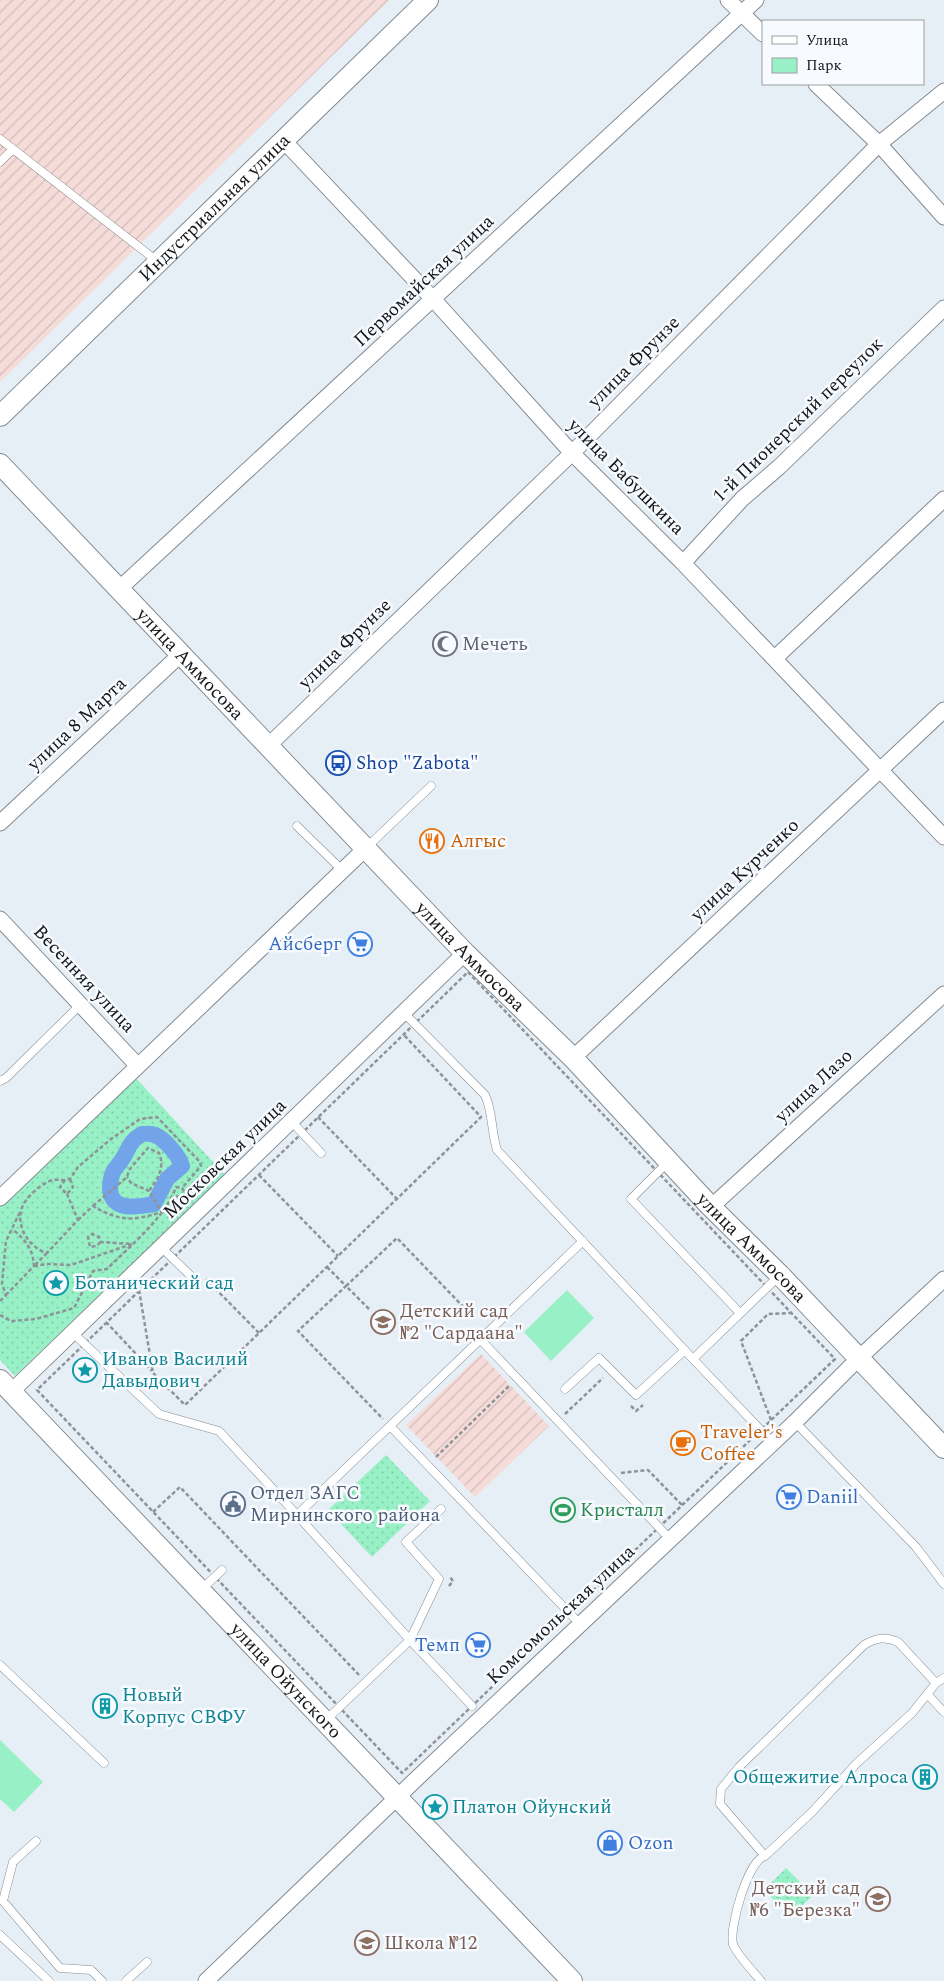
<svg xmlns="http://www.w3.org/2000/svg" width="944" height="1981" font-family="Spectral,serif">
	<style>
		.industrial { fill: url(#industrial-furrows) }
		.green { fill: url(#green-dots) }
		.pitch { fill: #98f1c6 }
		.lines { fill: none; stroke-linecap: round; stroke-linejoin: round }
		.canal { stroke: #73a4e9; stroke-width: 16 }
		.lane-casing { stroke: #848b93; stroke-width: 9 }
		.street-casing { stroke: #848b93; stroke-width: 17 }
		.secondary-casing { stroke: #848b93; stroke-width: 22 }
		.path { stroke: #8d9398; stroke-width: 2.5; stroke-dasharray: 4 2.5; stroke-linecap: butt }
		.lane { stroke: #fff; stroke-width: 8 }
		.street { stroke: #fff; stroke-width: 15 }
		.secondary { stroke: #fff; stroke-width: 20 }
		.labels { text-anchor: middle; dominant-baseline: central; stroke-width: 5; stroke-linejoin: round; paint-order: stroke }
		.street-label { font-size: 19px; fill: #131618; stroke: #f7fafe }
		.worship-label { font-size: 19px; fill: #5b616d; stroke: #f7fafe; text-anchor: start }
		.transit-label { font-size: 19px; fill: #164399; stroke: #f7fafe; text-anchor: start }
		.food-label { font-size: 19px; fill: #c56008; stroke: #f7fafe; text-anchor: start }
		.shop-label { font-size: 19px; fill: #366cbe; stroke: #f7fafe; text-anchor: end }
		.culture-label { font-size: 19px; fill: #0d838f; stroke: #f7fafe; text-anchor: start }
		.education-label { font-size: 19px; fill: #785e54; stroke: #f7fafe; text-anchor: start }
		.service-label { font-size: 19px; fill: #4e5e75; stroke: #f7fafe; text-anchor: start }
		.leisure-label { font-size: 19px; fill: #27864d; stroke: #f7fafe; text-anchor: start }
	</style>
	<defs>
		<pattern id="industrial-furrows" width="10" height="10" patternUnits="userSpaceOnUse" patternTransform="scale(1.25)"><rect width="10" height="10" fill="#f6dcd8"/><path d="M-1 1l2-2M0 10L10 0M9 11l2-2" fill="none" stroke="#d2bcb9"/></pattern>
		<pattern id="green-dots" width="8" height="8" patternUnits="userSpaceOnUse" patternTransform="scale(1.25)"><rect width="8" height="8" fill="#98f1c6"/><path d="M2 2h.1M6 6h.1" fill="none" stroke="#82cea9" stroke-width="1.8" stroke-linecap="round"/></pattern>
	</defs>
	<rect width="100%" height="100%" fill="#e6eef6"/>
	<path class="industrial" d="M 0,0 L 389,0 L 0,382 Z
		M 481,1354 L 549,1426 L 475,1497 L 406,1425 Z"/>
	<path class="green" d="M 135,1077 L 225,1175 L 15,1376 L 0,1360 L 0,1205 Z
		M 386,1455 L 430,1501 L 372,1557 L 328,1510 Z
		M 786,1868 L 813,1895 L 791,1917 L 764,1890 Z"/>
	<path class="pitch" d="M 567,1290 L 594,1318 L 551,1361 L 524,1332 Z
		M 0,1740 L 43,1782 L 14,1812 L 0,1799 Z"/>
	<g class="lines">
		<path class="canal" d="M 142,1134 C 146,1134 151,1133 155,1135 C 165,1139 179,1156 182,1166 L 167,1179 L 154,1204 C 138,1207 111,1212 110,1189 C 110,1182 111,1176 114,1170 C 117,1166 121,1162 123,1158 C 131,1145 129,1142 142,1134 Z"/>
		<defs>
			<path id="lane" d="M 0,139 L 157,261
				M 0,162 L 13,149
				M 297,826 L 342,870
				M 367,847 L 431,786
				M 404,1013 L 485,1095 C 493,1112 491,1131 497,1150 L 693,1359 L 780,1275
				M 0,1081 L 6,1078 L 80,1005
				M 292,1122 L 321,1153
				M 668,1162 L 631,1199 L 740,1313
				M 162,1248 L 195,1280
				M 74,1334 L 159,1414 L 219,1431 L 297,1515 L 583,1241
				M 480,1339 L 670,1539
				M 693,1359 L 773,1443
				M 565,1389 L 599,1358 L 636,1395 L 685,1350
				M 795,1422 L 916,1547 L 944,1584
				M 390,1426 L 580,1624
				M 297,1515 L 410,1640 L 472,1706
				M 201,1590 L 222,1570
				M 0,1665 L 104,1763
				M 928,1695 L 944,1712
				M 325,1721 L 410,1640 L 439,1579 L 406,1542 L 441,1509
				M 36,1841 L 13,1862 L 3,1901 L 60,1968 L 91,1970 L 102,1981
				M 765,1856 L 720,1804 L 721,1789 L 739,1767 L 864,1645 C 876,1638 885,1636 898,1642 L 936,1683
				M 0,1935 L 49,1981
				M 126,1981 L 147,1962
				M 761,1981 C 755,1974 735,1952 733,1944 C 729,1927 748,1860 765,1856 L 812,1812 L 857,1763 L 912,1713 L 936,1683 L 944,1678"/>
			<path id="street" d="M 728,0 L 763,34
				M 816,84 L 879,144 L 944,217
				M 284,141 L 433,299 L 572,453 L 683,563 L 944,837
				M 683,563 L 742,499 L 779,467 L 944,308
				M 119,589 L 756,0
				M 775,658 L 944,499
				M 268,746 L 572,453 L 879,144 L 944,91
				M 0,823 L 181,654
				M 0,919 L 138,1066
				M 573,1058 L 944,710
				M 0,1198 L 365,849
				M 711,1207 L 944,994
				M 12,1391 L 465,953
				M 206,1981 L 412,1783 L 795,1422 L 858,1359 L 944,1279"/>
			<g id="secondary">
				<path id="s1" d="M 0,416 L 428,0"/>
				<path id="s2" d="M 0,464 L 465,953 L 573,1058 L 711,1207 L 780,1275 L 944,1448"/>
				<path id="s3" d="M 0,1380 L 572,1981"/>
			</g>
		</defs>
		<use href="#lane" class="lane-casing"/>
		<use href="#street" class="street-casing"/>
		<use href="#secondary" class="secondary-casing"/>
		<path class="path" d="M 468,972 L 835,1359 L 402,1773 L 37,1390 Z
			M 318,1117 L 397,1199
			M 259,1175 L 338,1256
			M 70,1179 L 73,1187 L 67,1194 L 60,1187 L 65,1180 L 70,1179 L 78,1167 L 111,1139 L 140,1119 L 157,1117 L 200,1162 L 201,1166 L 182,1188
			M 65,1180 C 60,1180 54,1179 50,1181 C 39,1185 23,1200 21,1211 C 17,1229 30,1248 47,1253 L 78,1220 L 67,1194
			M 93,1206 L 127,1177 L 129,1170 L 148,1148 L 159,1153 C 165,1167 158,1179 149,1191
			M 78,1220 L 93,1206 C 121,1222 132,1221 162,1212 L 149,1191 L 131,1183 L 127,1177
			M 35,1265 L 47,1253
			M 34,1266 L 48,1264 L 71,1265 L 132,1244 L 101,1242 L 99,1237 L 92,1234 L 88,1237 L 90,1247 L 96,1246 L 101,1242
			M 327,1267 L 346,1286 L 298,1331 L 383,1419
			M 206,1279 L 259,1333
			M 139,1290 L 153,1373 L 185,1405 L 481,1117 L 404,1035
			M 6,1295 L 34,1266 C 33,1249 25,1239 12,1229
			M 0,1301 L 6,1295 L 2,1284 L 6,1241 L 20,1212
			M 369,1309 L 346,1286 L 397,1238 L 475,1319
			M 0,1315 L 11,1321 L 36,1319 L 74,1308 L 93,1271 L 107,1269 C 130,1246 165,1218 176,1187 L 182,1188 L 185,1193 L 182,1197 L 173,1196
			M 106,1322 L 152,1371
			M 631,1406 L 636,1411 L 643,1405
			M 565,1414 L 603,1378
			M 771,1420 L 741,1341 L 768,1314 L 791,1313
			M 436,1457 L 509,1386
			M 621,1473 L 648,1470 L 682,1505
			M 153,1512 L 180,1487 L 359,1675
			M 449,1586 L 453,1581 L 450,1577"/>
		<use href="#lane" class="lane"/>
		<use href="#street" class="street"/>
		<use href="#secondary" class="secondary"/>
	</g>
	<defs>
		<symbol id="mosque-ring" viewBox="-11 -11 22 22"><circle r="9.5" fill="#f7fafe" stroke="#6b7280" stroke-width="1.5"/><path d="M3.5-4.9A6 6 0 1 0 3.5 4.9A5 5 0 1 1 3.5-4.9Z" fill="#6b7280"/></symbol>
		<symbol id="bus-ring" viewBox="-11 -11 22 22"><circle r="9.5" fill="#f7fafe" stroke="#1a4fb4" stroke-width="1.5"/><path d="M-5-6H5V4H4V6H2V4H-2V6H-4V4H-5ZM-3.5-4V0h7V-4ZM-3.5 1.2v1.5H-2V1.2ZM2 1.2v1.5H3.5V1.2Z" fill="#1a4fb4"/></symbol>
		<symbol id="restaurant-ring" viewBox="-11 -11 22 22"><circle r="9.5" fill="#f7fafe" stroke="#e8710a" stroke-width="1.5"/><path d="M-5-6h1v4h1v-4h1v4h1v-4h1v5L-1.5 .5V6h-2V.5L-5-1ZM5-6V6H3V1.5H1.5Q1.5-4 5-6Z" fill="#e8710a"/></symbol>
		<symbol id="supermarket-ring" viewBox="-11 -11 22 22"><circle r="9.5" fill="#f7fafe" stroke="#3f7fe0" stroke-width="1.5"/><path d="M-6-5.5h2.5l.6 2H6L4.5 2H-2.5L-4.4-4H-6ZM-1.5 3.2a1.3 1.3 0 1 0 .1 0ZM3 3.2a1.3 1.3 0 1 0 .1 0Z" fill="#3f7fe0"/></symbol>
		<symbol id="sight-ring" viewBox="-11 -11 22 22"><circle r="9.5" fill="#f7fafe" stroke="#0f9aa8" stroke-width="1.5"/><path d="M0-6L1.8-2.2L6-1.7L2.9 1.2L3.7 5.4L0 3.3L-3.7 5.4L-2.9 1.2L-6-1.7L-1.8-2.2Z" fill="#0f9aa8"/></symbol>
		<symbol id="school-ring" viewBox="-11 -11 22 22"><circle r="9.5" fill="#f7fafe" stroke="#8d6e63" stroke-width="1.5"/><path d="M0-5L7-2L0 1L-7-2ZM-4 1L0 2.5L4 1V4Q0 6-4 4Z" fill="#8d6e63"/></symbol>
		<symbol id="cafe-ring" viewBox="-11 -11 22 22"><circle r="9.5" fill="#f7fafe" stroke="#e8710a" stroke-width="1.5"/><path d="M-5.5-4.5H6V0H3Q3 3.5 0 3.5H-2.5Q-5.5 3.5-5.5 0ZM3-3.2v2h1.7v-2ZM-6 4.5H4V6H-6Z" fill="#e8710a"/></symbol>
		<symbol id="civic-ring" viewBox="-11 -11 22 22"><circle r="9.5" fill="#f7fafe" stroke="#5c6f8a" stroke-width="1.5"/><path d="M-.6-6.5H3V-4.5H.6V-3L4-1V1h2V6H-6V1h2V-1L-.6-3ZM-1.2 2.5V6h2.4V2.5Z" fill="#5c6f8a"/></symbol>
		<symbol id="stadium-ring" viewBox="-11 -11 22 22"><circle r="9.5" fill="#f7fafe" stroke="#2e9e5b" stroke-width="1.5"/><path d="M0-5a6.5 5 0 1 0 0 10a6.5 5 0 1 0 0-10ZM-3.5-1.8h7v3.6h-7Z" fill="#2e9e5b"/></symbol>
		<symbol id="building-ring" viewBox="-11 -11 22 22"><circle r="9.5" fill="#f7fafe" stroke="#0f9aa8" stroke-width="1.5"/><path d="M-4-6H4V6H1V3H-1V6H-4ZM-2.5-4.3h1.7v1.8h-1.7ZM.8-4.3h1.7v1.8H.8ZM-2.5-1h1.7V.8h-1.7ZM.8-1h1.7V.8H.8Z" fill="#0f9aa8"/></symbol>
		<symbol id="shop-ring" viewBox="-11 -11 22 22"><circle r="9.5" fill="#f7fafe" stroke="#3f7fe0" stroke-width="1.5"/><path d="M-5-2.5h2.3a2.7 3.5 0 0 1 5.4 0H5L5.5 6h-11ZM-1.5-2.5h3a1.5 2.3 0 0 0-3 0Z" fill="#3f7fe0"/></symbol>
	</defs>
	<g fill-rule="evenodd">
		<use href="#mosque-ring" x="431" y="630" width="28" height="28"/>
		<use href="#bus-ring" x="324" y="749" width="28" height="28"/>
		<use href="#restaurant-ring" x="418" y="827" width="28" height="28"/>
		<use href="#supermarket-ring" x="346" y="930" width="28" height="28"/>
		<use href="#sight-ring" x="42" y="1269" width="28" height="28"/>
		<use href="#school-ring" x="369" y="1308" width="28" height="28"/>
		<use href="#sight-ring" x="71" y="1356" width="28" height="28"/>
		<use href="#cafe-ring" x="669" y="1429" width="28" height="28"/>
		<use href="#supermarket-ring" x="775" y="1483" width="28" height="28"/>
		<use href="#civic-ring" x="219" y="1490" width="28" height="28"/>
		<use href="#stadium-ring" x="549" y="1496" width="28" height="28"/>
		<use href="#supermarket-ring" x="464" y="1631" width="28" height="28"/>
		<use href="#building-ring" x="91" y="1692" width="28" height="28"/>
		<use href="#building-ring" x="911" y="1763" width="28" height="28"/>
		<use href="#sight-ring" x="421" y="1793" width="28" height="28"/>
		<use href="#shop-ring" x="596" y="1829" width="28" height="28"/>
		<use href="#school-ring" x="864" y="1885" width="28" height="28"/>
		<use href="#school-ring" x="353" y="1929" width="28" height="28"/>
	</g>
	<g class="labels">
		<g class="street-label">
			<text stroke="none"><textPath href="#s1" startOffset="299">Индустриальная улица</textPath></text>
			<text transform="translate(424 281) rotate(-43)">Первомайская улица</text>
			<text transform="translate(634 362) rotate(-45)">улица Фрунзе</text>
			<text transform="translate(798 420) rotate(-44)">1-й Пионерский переулок</text>
			<text transform="translate(626 477) rotate(45)">улица Бабушкина</text>
			<text transform="translate(345 644) rotate(-44)">улица Фрунзе</text>
			<text stroke="none"><textPath href="#s2" startOffset="276">улица Аммосова</textPath></text>
			<text transform="translate(77 724) rotate(-43)">улица 8 Марта</text>
			<text transform="translate(745 870) rotate(-43)">улица Курченко</text>
			<text stroke="none"><textPath href="#s2" startOffset="681">улица Аммосова</textPath></text>
			<text transform="translate(84 979) rotate(47)">Весенняя улица</text>
			<text transform="translate(814 1086) rotate(-43)">улица Лазо</text>
			<text transform="translate(225 1159) rotate(-44)">Московская улица</text>
			<text stroke="none"><textPath href="#s2" startOffset="1086">улица Аммосова</textPath></text>
			<text transform="translate(561 1615) rotate(-43)">Комсомольская улица</text>
			<text stroke="none"><textPath href="#s3" startOffset="415">улица Ойунского</textPath></text>
		</g>
		<g class="worship-label">
			<text x="462" y="644">Мечеть</text>
		</g>
		<g class="transit-label">
			<text x="356" y="763">Shop "Zabota"</text>
		</g>
		<g class="food-label">
			<text x="450" y="841">Алгыс</text>
			<text x="700" y="1432">Traveler's<tspan x="700" dy="22">Coffee</tspan></text>
		</g>
		<g class="shop-label">
			<text x="342" y="944">Айсберг</text>
			<text x="806" y="1497" text-anchor="start">Daniil</text>
			<text x="460" y="1645">Темп</text>
			<text x="628" y="1843" text-anchor="start">Ozon</text>
		</g>
		<g class="culture-label">
			<text x="74" y="1283">Ботанический сад</text>
			<text x="102" y="1359">Иванов Василий<tspan x="102" dy="22">Давыдович</tspan></text>
			<text x="122" y="1695">Новый<tspan x="122" dy="22">Корпус СВФУ</tspan></text>
			<text x="908" y="1777" text-anchor="end">Общежитие Алроса</text>
			<text x="452" y="1807">Платон Ойунский</text>
		</g>
		<g class="education-label">
			<text x="400" y="1311">Детский сад<tspan x="400" dy="22">№2 "Сардаана"</tspan></text>
			<text x="860" y="1888" text-anchor="end">Детский сад<tspan x="860" dy="22">№6 "Березка"</tspan></text>
			<text x="384" y="1943">Школа №12</text>
		</g>
		<g class="service-label">
			<text x="250" y="1493">Отдел ЗАГС<tspan x="250" dy="22">Мирнинского района</tspan></text>
		</g>
		<g class="leisure-label">
			<text x="580" y="1510">Кристалл</text>
		</g>
	</g>
	<rect x="762" y="20" width="162" height="65" fill="#f7fafe" stroke="#9c9fa2"/>
	<rect x="772" y="36" width="25" height="8" fill="#ffffff" stroke="#9c9fa2"/>
	<text x="806" y="45" font-size="15" fill="#131618">Улица</text>
	<rect x="772" y="58" width="25" height="15" fill="#98f1c6" stroke="#9c9fa2"/>
	<text x="806" y="70" font-size="15" fill="#131618">Парк</text>
</svg>
